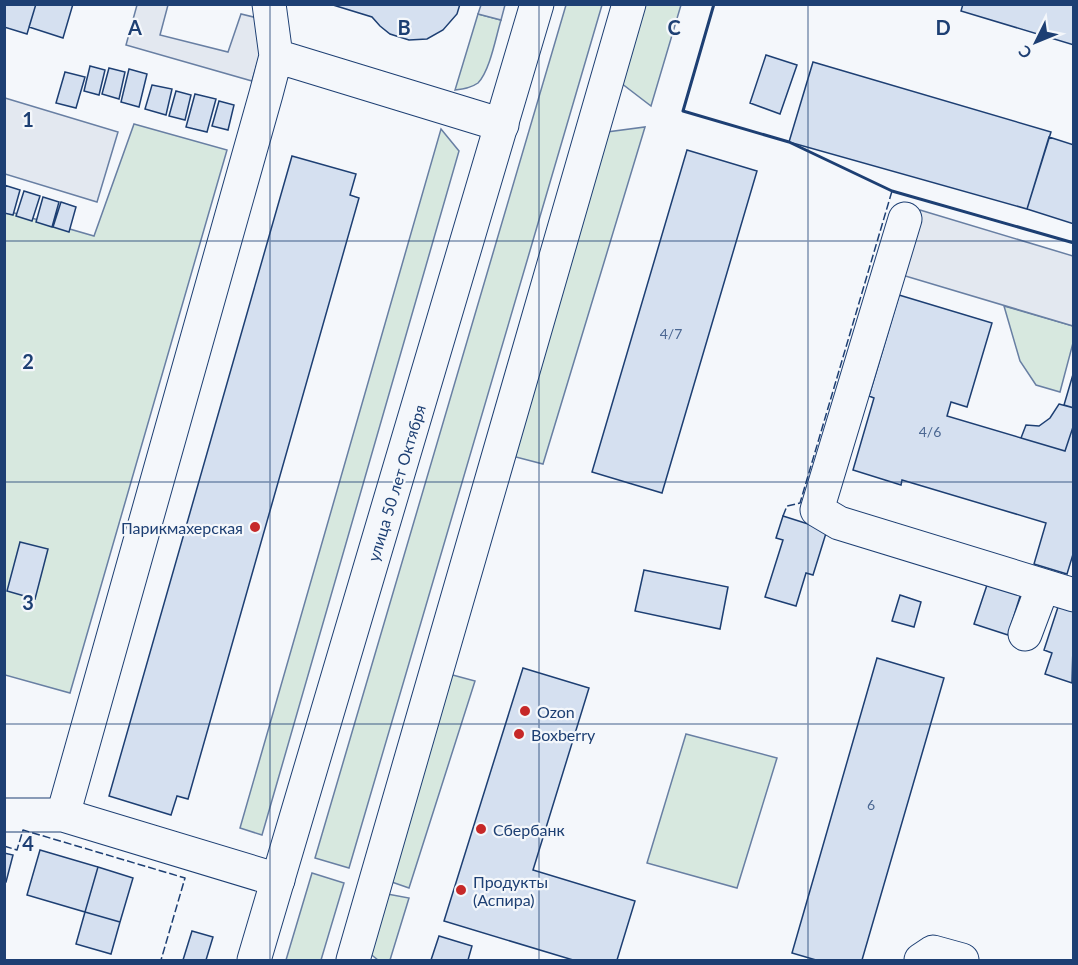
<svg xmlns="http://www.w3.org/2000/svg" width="1078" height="965" font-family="Lato,sans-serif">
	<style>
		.green { fill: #d7e8df; stroke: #687fa3; stroke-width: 1.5 }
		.parking { fill: #e3e8f0; stroke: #687fa3; stroke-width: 1.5 }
		.building { fill: #d5e0f0; stroke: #1d3f73; stroke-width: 1.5 }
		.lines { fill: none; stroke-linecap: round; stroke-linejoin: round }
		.minor-casing { stroke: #1d3f73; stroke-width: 35 }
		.major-casing { stroke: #1d3f73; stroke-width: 35 }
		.minor { stroke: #f4f7fb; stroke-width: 33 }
		.major { stroke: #f4f7fb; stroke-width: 33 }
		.fence { stroke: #1d3f73; stroke-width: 1.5; stroke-dasharray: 8 3; stroke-linecap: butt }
		.wall { stroke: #1d3f73; stroke-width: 3 }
		.grid { fill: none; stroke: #1d3f73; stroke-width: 1.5; stroke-opacity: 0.55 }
		.poi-dot { fill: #c62828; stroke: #f4f7fb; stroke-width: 2 }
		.labels { text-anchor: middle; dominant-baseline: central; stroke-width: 4.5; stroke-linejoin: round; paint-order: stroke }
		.number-label { font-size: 14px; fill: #4b6792 }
		.street-label { font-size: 16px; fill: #1d3f73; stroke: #f4f7fb }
		.poi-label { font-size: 16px; fill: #1d3f73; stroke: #f4f7fb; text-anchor: start }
		.grid-label { font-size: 20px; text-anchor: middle; font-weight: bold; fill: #1d3f73; stroke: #f4f7fb; stroke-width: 4.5; stroke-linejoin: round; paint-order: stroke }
	</style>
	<rect width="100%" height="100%" fill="#f4f7fb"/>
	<path class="green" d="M 566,5 L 602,5 L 349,868 L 315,858 Z
		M 645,5 L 681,5 L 651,106 L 621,83 Z
		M 478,14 L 501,20 C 496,36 490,71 478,83 C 471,88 463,89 455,90 Z
		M 134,124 L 227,150 L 70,693 L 5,675 L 4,210 L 94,236 Z
		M 645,127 L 543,464 L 512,456 L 607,132 Z
		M 441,129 L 459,151 L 262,835 L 240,828 Z
		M 1004,306 L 1073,326 L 1073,343 L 1060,392 L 1036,385 L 1020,361 Z
		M 449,674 L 475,681 L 409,888 L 386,880 Z
		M 686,734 L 777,758 L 737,888 L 647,863 Z
		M 312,873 L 344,883 L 321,960 L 286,960 Z
		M 382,893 L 409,898 L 390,960 L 378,960 L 363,948 Z"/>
	<path class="parking" d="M 137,5 L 168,5 L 160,35 L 228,52 L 241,14 L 270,21 L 252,81 L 126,45 Z
		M 481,5 L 505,5 L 501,20 L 478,14 Z
		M 5,98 L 118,132 L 97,202 L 5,174 Z
		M 920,210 L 1073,256 L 1073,326 L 902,275 Z"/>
	<path class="building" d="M 4,4 L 36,4 L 27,34 L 4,27 Z
		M 36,4 L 73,4 L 63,38 L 29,27 Z
		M 460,4 L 457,14 L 443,30 L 427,39 L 409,40 L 390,34 L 380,26 L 372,17 L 333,5 Z
		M 963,4 L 1074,4 L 1074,45 L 961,11 Z
		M 766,55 L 797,65 L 780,114 L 750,103 Z
		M 813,62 L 1051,132 L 1027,209 L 789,142 Z
		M 90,66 L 105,70 L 99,95 L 84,91 Z
		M 109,68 L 125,72 L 119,99 L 102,94 Z
		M 129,69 L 147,74 L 139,107 L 121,102 Z
		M 65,72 L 85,77 L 76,108 L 56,103 Z
		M 152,85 L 172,89 L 166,115 L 145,109 Z
		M 176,91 L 191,95 L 185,120 L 169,116 Z
		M 195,94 L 216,99 L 207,132 L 186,127 Z
		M 219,101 L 234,105 L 228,130 L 212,126 Z
		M 1049,137 L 1074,145 L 1074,224 L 1027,209 Z
		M 687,150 L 757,171 L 662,493 L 592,472 Z
		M 292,156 L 356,174 L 350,195 L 359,198 L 188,799 L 177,796 L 171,815 L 109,796 Z
		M 4,185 L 20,190 L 13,215 L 4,213 Z
		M 24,191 L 40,196 L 32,221 L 16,216 Z
		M 43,197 L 59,202 L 52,227 L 36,222 Z
		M 61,202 L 76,207 L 69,232 L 53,227 Z
		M 899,295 L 992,323 L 967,407 L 951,402 L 947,416 L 1065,451 L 1074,424 L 1074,551 L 1067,574 L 1034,564 L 1046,523 L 902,480 L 901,485 L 853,470 L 874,398 L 869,396 Z
		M 1074,371 L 1074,408 L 1064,405 Z
		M 1059,404 L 1074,408 L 1074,424 L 1065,451 L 1021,438 L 1026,425 L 1039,426 L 1050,418 Z
		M 783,516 L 827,530 L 813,575 L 806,573 L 796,606 L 765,597 L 783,540 L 776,538 Z
		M 20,542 L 48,549 L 35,599 L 7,591 Z
		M 644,570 L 728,587 L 720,629 L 635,611 Z
		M 989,579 L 1022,590 L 1008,635 L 974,624 Z
		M 900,595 L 921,602 L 914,627 L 892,621 Z
		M 1059,604 L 1074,609 L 1072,683 L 1045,674 L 1052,653 L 1044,650 Z
		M 877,658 L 944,678 L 862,960 L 816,960 L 792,953 Z
		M 523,668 L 589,688 L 533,870 L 635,901 L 617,960 L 573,960 L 444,921 Z
		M 40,850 L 98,867 L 85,912 L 27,895 Z
		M 4,853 L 13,855 L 6,882 L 4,882 Z
		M 98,867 L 133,878 L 120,922 L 85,912 Z
		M 85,912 L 120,922 L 111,954 L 76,944 Z
		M 192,931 L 213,937 L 206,960 L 183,960 Z
		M 439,936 L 472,946 L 468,960 L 431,960 Z"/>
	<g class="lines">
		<defs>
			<path id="minor" d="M 276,56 L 502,125
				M 905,219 L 817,510 L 839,523 L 1074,595
				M 1025,634 L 1043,586
				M 4,815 L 63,815 L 278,880
				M 63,815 L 266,94 L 276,56 L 269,4
				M 921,960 L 933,952 L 962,960"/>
			<path id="major" d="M 254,960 L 537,4
				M 353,960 L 629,4"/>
		</defs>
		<use href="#minor" class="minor-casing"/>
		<use href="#major" class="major-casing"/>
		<use href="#minor" class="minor"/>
		<use href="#major" class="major"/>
		<path class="fence" d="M 783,516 L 787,506 L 800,503 L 892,191 L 1074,243
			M 4,846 L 17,850 L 23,830 L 185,878 L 161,960"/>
		<path class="wall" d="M 714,4 L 683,111 L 789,142 L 892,191 L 1074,243"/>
	</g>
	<path class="grid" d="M 270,4 L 270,960M 539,4 L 539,960M 808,4 L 808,960M 4,241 L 1074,241M 4,482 L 1074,482M 4,724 L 1074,724"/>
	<g class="poi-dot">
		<circle cx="255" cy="527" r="6"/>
		<circle cx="525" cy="711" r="6"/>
		<circle cx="519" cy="734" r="6"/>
		<circle cx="481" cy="829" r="6"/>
		<circle cx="461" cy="890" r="6"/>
	</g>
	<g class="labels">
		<g class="number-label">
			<text x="671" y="333">4/7</text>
			<text x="930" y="431">4/6</text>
			<text x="871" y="804">6</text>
		</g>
		<g class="street-label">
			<text transform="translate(396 483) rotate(-73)">улица 50 лет Октября</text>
		</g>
		<g class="poi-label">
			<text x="243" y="527" text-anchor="end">Парикмахерская</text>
			<text x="537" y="711">Ozon</text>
			<text x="531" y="734">Boxberry</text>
			<text x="493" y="829">Сбербанк</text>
			<text x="473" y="881">Продукты<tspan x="473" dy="18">(Аспира)</tspan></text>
		</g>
	</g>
	<g class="grid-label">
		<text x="135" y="35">A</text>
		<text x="404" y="35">B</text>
		<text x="674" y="35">C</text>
		<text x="943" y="35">D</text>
		<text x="28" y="127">1</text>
		<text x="28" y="369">2</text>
		<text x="28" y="610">3</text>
		<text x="28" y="851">4</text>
	</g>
	<rect width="1078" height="965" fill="none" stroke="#1d3f73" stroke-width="12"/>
	<g transform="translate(1036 42) rotate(227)" stroke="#f4f7fb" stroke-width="4.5" paint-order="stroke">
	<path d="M0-4.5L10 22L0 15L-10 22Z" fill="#1d3f73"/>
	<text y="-9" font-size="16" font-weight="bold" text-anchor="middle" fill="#1d3f73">С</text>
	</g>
</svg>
